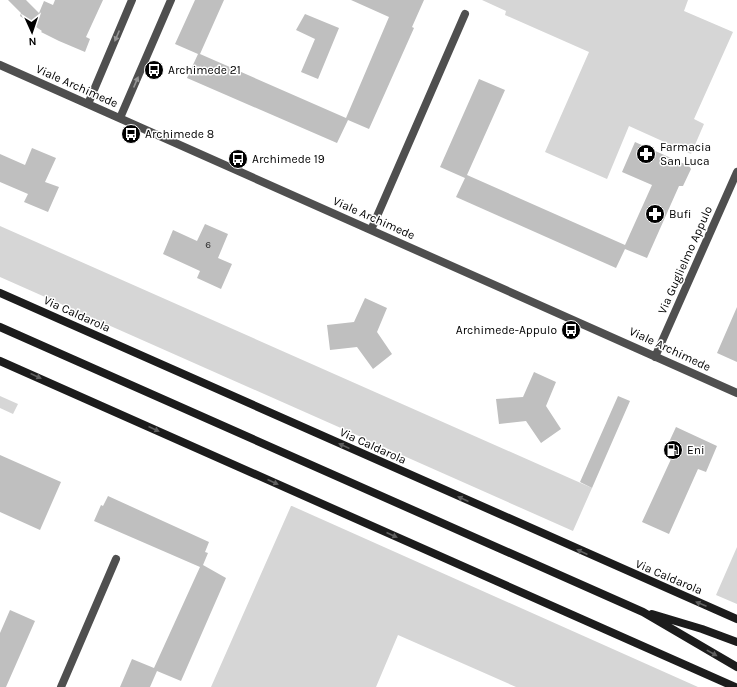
<svg xmlns="http://www.w3.org/2000/svg" width="737" height="687" font-family="Karla,sans-serif">
	<style>
		.green { fill: #d6d6d6 }
		.building { fill: #bfbfbf }
		.lines { fill: none; stroke-linecap: round; stroke-linejoin: round }
		.street { stroke: #4f4f4f; stroke-width: 8 }
		.secondary { stroke: #1c1c1c; stroke-width: 8 }
		.oneway { fill: #959595 }
		.oneway2 { fill: #606060 }
		.labels { text-anchor: middle; dominant-baseline: central; stroke-width: 3; stroke-linejoin: round; paint-order: stroke }
		.number-label { font-size: 10px; fill: #303030 }
		.poi-label { font-size: 12px; fill: #000; stroke: #fff; text-anchor: start }
		.street-label { font-size: 12px; fill: #000; stroke: #fff }
	</style>
	<rect width="100%" height="100%" fill="#fff"/>
	<path class="green" d="M 482,0 L 688,0 L 684,11 L 733,32 L 694,119 L 704,124 L 691,154 L 629,126 L 607,179 L 545,152 L 589,52 L 505,15 L 506,11 Z
		M 0,226 L 592,488 L 573,531 L 0,277 Z
		M 0,396 L 18,404 L 13,414 L 0,408 Z
		M 291,506 L 292,506 L 698,687 L 516,687 L 398,635 L 376,687 L 211,687 Z
		M 737,547 L 737,604 L 716,595 Z"/>
	<path class="building" d="M 8,0 L 26,0 L 39,13 L 44,1 L 53,5 L 55,0 L 103,0 L 86,37 L 90,39 L 85,52 L 59,41 L 41,32 L 42,31 L 20,16 L 21,13 Z
		M 195,0 L 224,0 L 200,54 L 346,118 L 389,17 L 351,0 L 424,0 L 412,27 L 414,28 L 369,129 L 348,120 L 337,143 L 187,78 L 198,54 L 175,44 Z
		M 305,14 L 339,28 L 318,79 L 301,72 L 315,39 L 296,30 Z
		M 479,79 L 505,90 L 467,175 L 625,245 L 652,185 L 622,172 L 635,142 L 689,166 L 691,169 L 683,186 L 679,186 L 647,258 L 625,249 L 616,268 L 456,197 L 465,178 L 440,167 Z
		M 32,148 L 56,158 L 45,182 L 59,187 L 48,212 L 24,202 L 28,194 L 0,182 L 0,154 L 25,165 Z
		M 205,224 L 228,234 L 218,258 L 232,264 L 221,289 L 197,278 L 200,271 L 163,254 L 173,230 L 197,241 Z
		M 365,298 L 387,308 L 377,332 L 392,354 L 373,369 L 357,347 L 330,350 L 327,325 L 354,322 Z
		M 737,307 L 737,362 L 717,353 Z
		M 534,372 L 556,382 L 546,406 L 561,429 L 541,443 L 526,421 L 499,424 L 496,399 L 523,397 Z
		M 618,396 L 630,401 L 592,488 L 580,482 Z
		M 676,427 L 717,446 L 706,472 L 698,469 L 669,534 L 642,522 L 672,457 L 664,453 Z
		M 0,455 L 61,482 L 40,530 L 0,512 Z
		M 108,496 L 209,542 L 205,552 L 208,553 L 203,565 L 226,578 L 181,681 L 157,671 L 150,687 L 120,687 L 132,659 L 154,668 L 200,567 L 94,521 L 101,505 L 103,506 Z
		M 10,610 L 35,621 L 6,687 L 0,687 L 0,633 Z"/>
	<g class="lines">
		<path class="street" d="M 0,65 L 737,393
			M 88,104 L 132,0
			M 120,118 L 171,0
			M 371,230 L 465,14
			M 655,357 L 737,172
			M 61,687 L 116,559"/>
		<path class="secondary" d="M 0,293 L 737,619
			M 0,327 L 643,612 L 737,667
			M 0,361 L 735,687
			M 652,614 L 702,629 L 737,642"/>
	</g>
	<defs><path id="oneway-solid" d="M-6-.8H1V-3.2L6.5 0L1 3.2V.8H-6Z"/></defs>
	<g class="oneway">
		<use href="#oneway-solid" transform="translate(117 36) rotate(113)"/>
		<use href="#oneway-solid" transform="translate(136 82) rotate(-67)"/>
	</g>
	<g class="oneway2">
		<use href="#oneway-solid" transform="translate(36 376) rotate(24)"/>
		<use href="#oneway-solid" transform="translate(154 429) rotate(24)"/>
		<use href="#oneway-solid" transform="translate(344 446) rotate(-156)"/>
		<use href="#oneway-solid" transform="translate(273 482) rotate(24)"/>
		<use href="#oneway-solid" transform="translate(463 499) rotate(-156)"/>
		<use href="#oneway-solid" transform="translate(392 535) rotate(24)"/>
		<use href="#oneway-solid" transform="translate(582 552) rotate(-156)"/>
		<use href="#oneway-solid" transform="translate(701 604) rotate(-157)"/>
		<use href="#oneway-solid" transform="translate(712 653) rotate(29)"/>
	</g>
	<defs>
		<symbol id="bus-disc" viewBox="-11 -11 22 22"><circle r="9.5" fill="#000" stroke="#fff"/><path d="M-5-6H5V4H4V6H2V4H-2V6H-4V4H-5ZM-3.5-4V0h7V-4ZM-3.5 1.2v1.5H-2V1.2ZM2 1.2v1.5H3.5V1.2Z" fill="#fff"/></symbol>
		<symbol id="pharmacy-disc" viewBox="-11 -11 22 22"><circle r="9.5" fill="#000" stroke="#fff"/><path d="M-2-6h4v4h4v4h-4v4h-4v-4h-4v-4h4Z" fill="#fff"/></symbol>
		<symbol id="fuel-disc" viewBox="-11 -11 22 22"><circle r="9.5" fill="#000" stroke="#fff"/><path d="M-5.5-6h7V0h2V4h1.3V-2.5L3-4.5l.8-.8L6-3V5H2.5V1h-1V6h-7ZM-4.2-4.7v3.2H.2V-4.7Z" fill="#fff"/></symbol>
	</defs>
	<g fill-rule="evenodd">
		<use href="#bus-disc" x="143" y="59" width="22" height="22"/>
		<use href="#bus-disc" x="120" y="123" width="22" height="22"/>
		<use href="#pharmacy-disc" x="635" y="143" width="22" height="22"/>
		<use href="#bus-disc" x="227" y="148" width="22" height="22"/>
		<use href="#pharmacy-disc" x="644" y="203" width="22" height="22"/>
		<use href="#bus-disc" x="560" y="319" width="22" height="22"/>
		<use href="#fuel-disc" x="662" y="439" width="22" height="22"/>
	</g>
	<g class="labels">
		<g class="number-label">
			<text x="208" y="245">6</text>
		</g>
		<g class="poi-label">
			<text x="168" y="70">Archimede 21</text>
			<text x="145" y="134">Archimede 8</text>
			<text x="660" y="147">Farmacia<tspan x="660" dy="14">San Luca</tspan></text>
			<text x="252" y="159">Archimede 19</text>
			<text x="669" y="214">Bufi</text>
			<text x="557" y="330" text-anchor="end">Archimede-Appulo</text>
			<text x="687" y="450">Eni</text>
		</g>
		<g class="street-label">
			<text transform="translate(77 86) rotate(24)">Viale Archimede</text>
			<text transform="translate(374 218) rotate(24)">Viale Archimede</text>
			<text transform="translate(685 260) rotate(-66)">Via Guglielmo Appulo</text>
			<text transform="translate(77 314) rotate(24)">Via Caldarola</text>
			<text transform="translate(670 349) rotate(25)">Viale Archimede</text>
			<text transform="translate(373 446) rotate(24)">Via Caldarola</text>
			<text transform="translate(669 577) rotate(23)">Via Caldarola</text>
		</g>
	</g>
	<g transform="translate(32 32) rotate(177)" stroke="#ffffff" stroke-width="3" paint-order="stroke">
	<path d="M0-3L7 15L0 10L-7 15Z" fill="#000000"/>
	<text y="-6" font-size="11" font-weight="bold" text-anchor="middle" fill="#000000">N</text>
	</g>
</svg>
